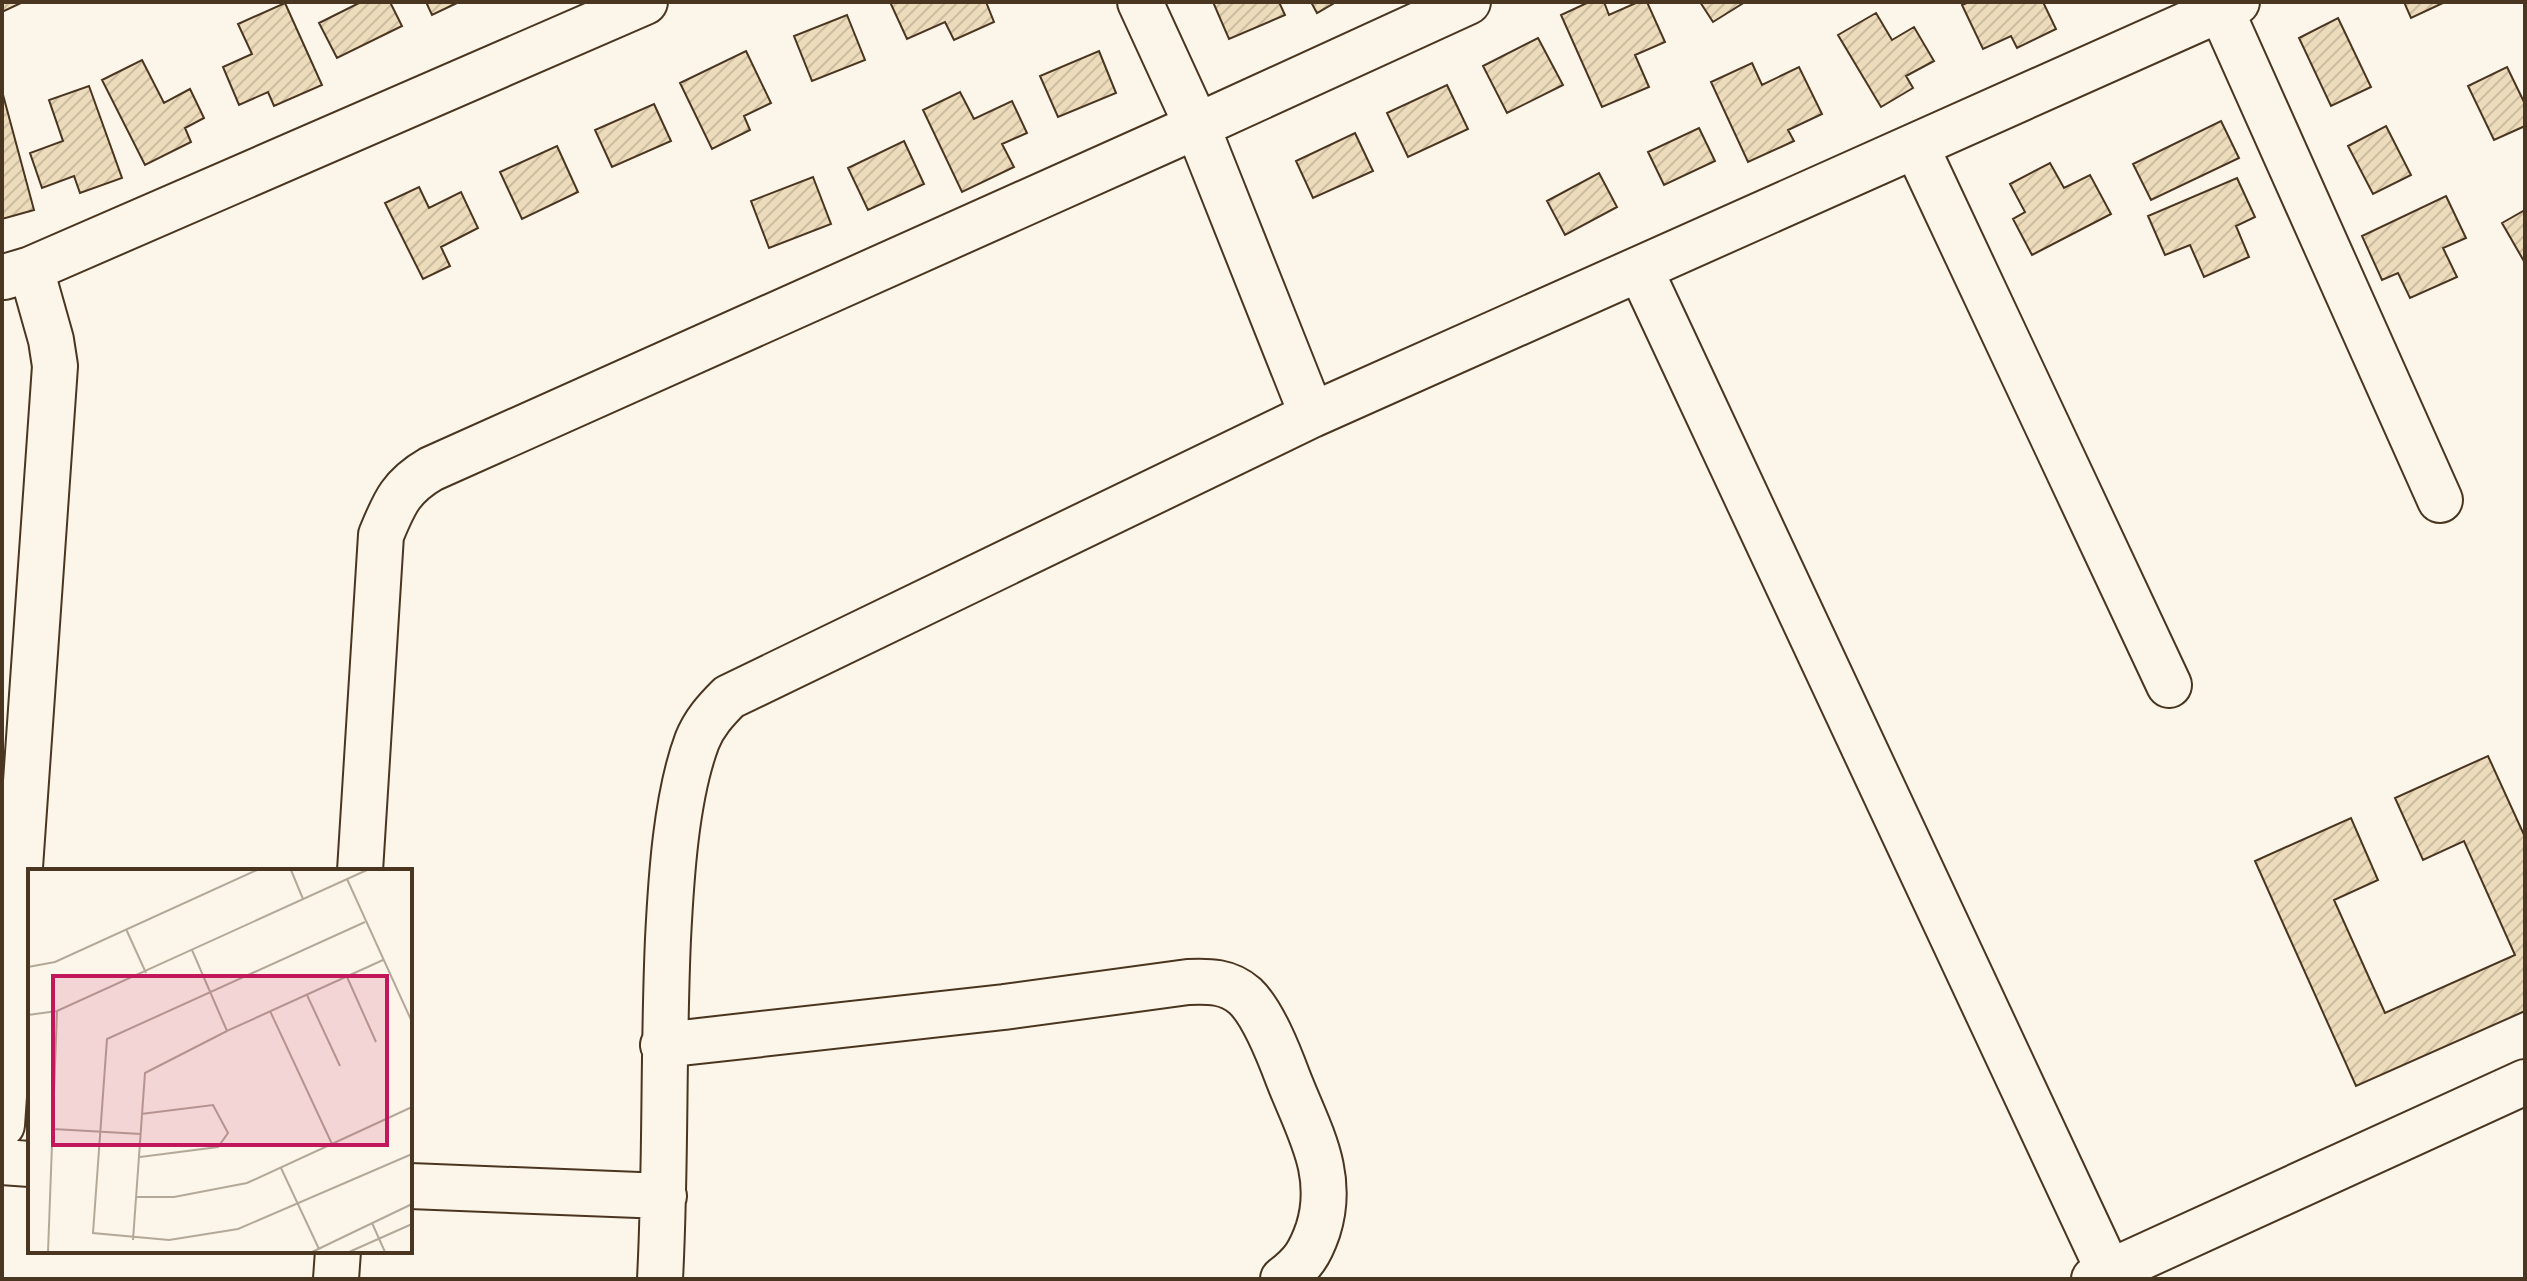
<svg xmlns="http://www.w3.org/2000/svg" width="2527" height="1281" font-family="'Exo 2',sans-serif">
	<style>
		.building { fill: url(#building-hatch); stroke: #4a3520; stroke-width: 2 }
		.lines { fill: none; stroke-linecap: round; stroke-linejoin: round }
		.minor-casing { stroke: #4a3520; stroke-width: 48 }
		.minor { stroke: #fbf6e9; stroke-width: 44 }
		.inset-road { fill: none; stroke: #b4a999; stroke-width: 2 }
		.view { fill: #c2185b; fill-opacity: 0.15; stroke: #c2185b; stroke-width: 4 }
		.inset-edge { fill: none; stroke: #4a3520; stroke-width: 4 }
	</style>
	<defs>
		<pattern id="building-hatch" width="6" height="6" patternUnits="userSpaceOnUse" patternTransform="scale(2)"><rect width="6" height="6" fill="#ecdcbc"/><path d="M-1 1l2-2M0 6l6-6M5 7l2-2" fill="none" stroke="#ccbda1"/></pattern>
	</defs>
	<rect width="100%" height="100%" fill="#fbf6e9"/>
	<path class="building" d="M 2,2 L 23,2 L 2,12 Z
		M 361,2 L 390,2 L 402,26 L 337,58 L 319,23 Z
		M 426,2 L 459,2 L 432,15 Z
		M 890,2 L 986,2 L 994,22 L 954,40 L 945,22 L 907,39 Z
		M 1213,2 L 1279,2 L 1285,15 L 1229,39 Z
		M 1311,2 L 1336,2 L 1317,13 Z
		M 1589,2 L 1604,2 L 1609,15 L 1638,2 L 1647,2 L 1665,42 L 1635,55 L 1649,87 L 1602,107 L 1561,15 Z
		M 1700,2 L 1745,2 L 1713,22 Z
		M 1969,2 L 2043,2 L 2056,29 L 2017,48 L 2011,36 L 1983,49 L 1962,5 Z
		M 2404,2 L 2445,2 L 2411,18 Z
		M 285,3 L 322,85 L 274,106 L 268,92 L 239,105 L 223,67 L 252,54 L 238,24 Z
		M 1876,13 L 1892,40 L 1914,27 L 1934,61 L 1906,76 L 1913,88 L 1881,107 L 1838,35 Z
		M 847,15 L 865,60 L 812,81 L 794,36 Z
		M 2338,18 L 2371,87 L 2331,106 L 2299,38 Z
		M 1538,38 L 1563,85 L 1507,113 L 1483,66 Z
		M 746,51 L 771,103 L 744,116 L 750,130 L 712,149 L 680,83 Z
		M 1099,51 L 1116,93 L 1058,117 L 1040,76 Z
		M 142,60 L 164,103 L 190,89 L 204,118 L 185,128 L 191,142 L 145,165 L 102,80 Z
		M 1752,63 L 1762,85 L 1799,67 L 1822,114 L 1788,130 L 1794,141 L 1748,162 L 1711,82 Z
		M 2507,67 L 2525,104 L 2525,126 L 2494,140 L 2468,86 Z
		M 1447,85 L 1468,129 L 1408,157 L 1387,113 Z
		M 89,86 L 122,178 L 80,193 L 74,176 L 42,188 L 30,153 L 63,141 L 49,100 Z
		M 2,91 L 34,210 L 2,219 Z
		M 960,92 L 974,119 L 1012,101 L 1027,133 L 1002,144 L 1014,167 L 962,192 L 923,110 Z
		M 654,104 L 671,141 L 612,167 L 595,130 Z
		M 2221,121 L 2239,158 L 2151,200 L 2133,164 Z
		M 2386,126 L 2411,175 L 2373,194 L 2348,146 Z
		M 1699,128 L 1715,161 L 1664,185 L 1648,152 Z
		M 1355,133 L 1373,171 L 1313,198 L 1296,161 Z
		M 904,141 L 924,184 L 868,210 L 848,168 Z
		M 557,146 L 578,192 L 522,219 L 500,172 Z
		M 2050,163 L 2064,188 L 2090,175 L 2111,214 L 2032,255 L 2013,219 L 2025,212 L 2010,184 Z
		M 1599,173 L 1617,207 L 1565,235 L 1547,201 Z
		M 813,177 L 831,224 L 769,248 L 751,201 Z
		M 2237,178 L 2255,217 L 2236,226 L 2249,257 L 2204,277 L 2190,245 L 2165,255 L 2148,216 Z
		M 419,187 L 429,208 L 461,192 L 478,228 L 441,247 L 450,266 L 423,279 L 385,203 Z
		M 2446,196 L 2466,238 L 2443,248 L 2457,277 L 2410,298 L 2398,273 L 2382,280 L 2362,236 Z
		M 2525,210 L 2525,263 L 2502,223 Z
		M 2488,756 L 2525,837 L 2525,1011 L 2356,1086 L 2255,861 L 2351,818 L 2378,880 L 2334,900 L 2385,1013 L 2515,955 L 2464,841 L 2423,860 L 2395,798 Z"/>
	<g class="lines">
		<defs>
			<path id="minor" d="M 1140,2 L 1197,126 L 1312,415 L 2237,2
				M 2221,10 L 2440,500
				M 1916,146 L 2169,685
				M 1640,269 L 2109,1272
				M 4,277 L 31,269 L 645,2
				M 360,871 L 381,535 C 394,504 400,487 431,469 L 1197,126 L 1468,2
				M 663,1045 L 1004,1007 L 1188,982 C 1209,981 1228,981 1245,996 C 1263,1013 1279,1054 1288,1078 C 1308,1130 1336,1173 1318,1230 C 1310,1253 1303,1264 1283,1279
				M 2,1125 L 55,366 L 51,340 L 31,269
				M 2,1162 L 30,1164
				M 410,1186 L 664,1196
				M 336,1279 L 338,1251
				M 660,1279 C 666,1166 663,1052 668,939 C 671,879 676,797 697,741 C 704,723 716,710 729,697 L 1312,415
				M 2094,1279 L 2525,1082"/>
		</defs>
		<use href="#minor" class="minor-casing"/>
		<use href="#minor" class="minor"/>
	</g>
	<g transform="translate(28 869)">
		<rect width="384" height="384" fill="#fbf6e9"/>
		<path class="inset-road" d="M 263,1 L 275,30M 319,10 L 384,153M 337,53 L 79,170 L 65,364 L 141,371 L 210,360 L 384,285M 98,60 L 118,104M 164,81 L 199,162 L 355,91M 0,98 L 27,93 L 229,1M 319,108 L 348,173M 279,126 L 312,197M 242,142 L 304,275M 0,146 L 29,142 L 339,1M 25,260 L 113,265M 112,288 L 190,278 L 200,264 L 185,236 L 113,245M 253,299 L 291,380M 109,328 L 146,328 L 219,314 L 384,238M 344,354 L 357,383M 105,371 L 117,204 L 199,162M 20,383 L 29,142M 284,383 L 384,335M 321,383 L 384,355"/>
		<path class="view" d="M 25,107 L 359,107 L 359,276 L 25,276 Z"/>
		<rect width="384" height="384" class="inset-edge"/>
	</g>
	<rect width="2527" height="1281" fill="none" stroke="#4a3520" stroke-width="8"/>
</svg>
